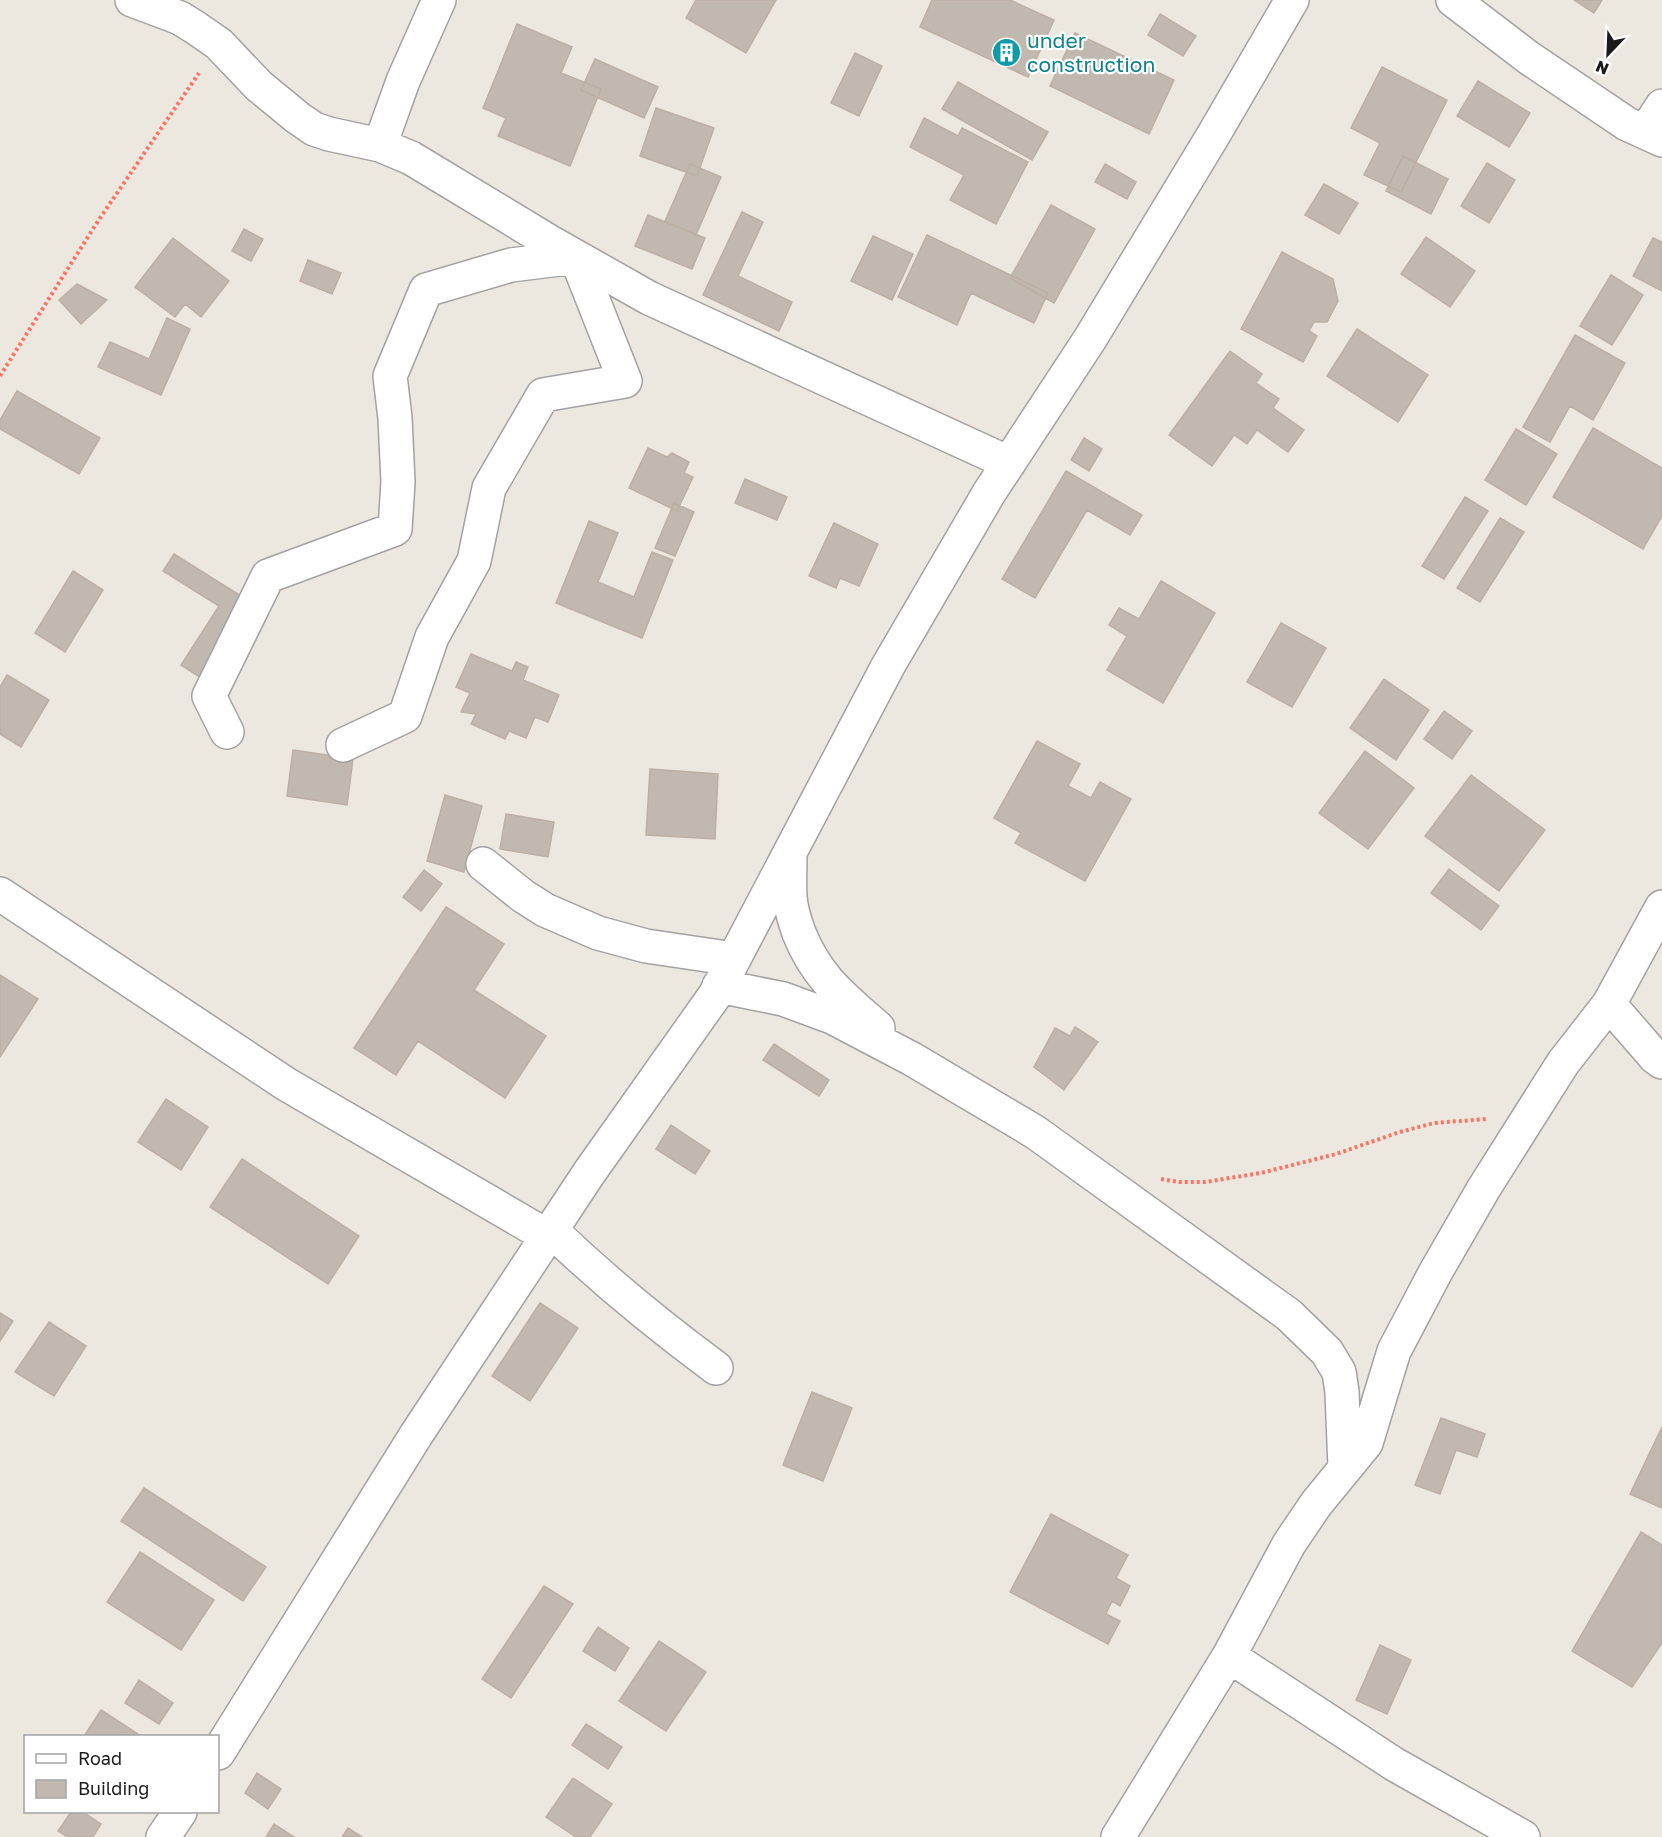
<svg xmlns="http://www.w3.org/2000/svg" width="1662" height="1837" font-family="'Golos Text',sans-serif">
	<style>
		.building { fill: #c1b8b0; stroke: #beafa3; stroke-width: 1.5 }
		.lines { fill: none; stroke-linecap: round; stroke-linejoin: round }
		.street-casing { stroke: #a2a2a2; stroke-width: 36 }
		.path { stroke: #f87565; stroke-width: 4; stroke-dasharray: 3 3; stroke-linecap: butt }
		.street { stroke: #fff; stroke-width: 33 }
		.labels { text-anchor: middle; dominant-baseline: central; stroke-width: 4.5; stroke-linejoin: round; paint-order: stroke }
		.culture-label { font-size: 21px; fill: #0d838f; stroke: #fff; text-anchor: start }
	</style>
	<rect width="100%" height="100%" fill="#ece8e0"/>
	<path class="building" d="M 696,0 L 776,0 L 746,53 L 686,18 Z
		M 932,0 L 1010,0 L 1054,20 L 1028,77 L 920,27 Z
		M 1574,0 L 1602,0 L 1594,13 Z
		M 1160,14 L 1196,36 L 1183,56 L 1148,35 Z
		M 517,24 L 572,47 L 561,73 L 601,89 L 570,166 L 498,136 L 506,118 L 483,108 Z
		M 1075,33 L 1174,80 L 1149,134 L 1050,86 Z
		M 855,53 L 882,66 L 859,116 L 831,103 Z
		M 595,59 L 658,87 L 644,118 L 581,90 Z
		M 1382,67 L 1447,100 L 1401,192 L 1364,175 L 1380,143 L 1351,128 Z
		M 1478,81 L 1530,113 L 1509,147 L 1457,116 Z
		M 958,82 L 1048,132 L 1032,160 L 942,109 Z
		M 656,108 L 714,128 L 697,176 L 640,156 Z
		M 924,118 L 958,136 L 962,128 L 1028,162 L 996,224 L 950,200 L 964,175 L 910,147 Z
		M 1403,156 L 1448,179 L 1431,214 L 1386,191 Z
		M 1487,163 L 1515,180 L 1489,223 L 1461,206 Z
		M 690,164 L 721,177 L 696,235 L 665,221 Z
		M 1105,164 L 1136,182 L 1127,199 L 1095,182 Z
		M 1324,184 L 1358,203 L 1339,234 L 1305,215 Z
		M 1051,205 L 1095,229 L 1054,303 L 1010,278 Z
		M 742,212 L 763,222 L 738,276 L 792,302 L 779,331 L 703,295 Z
		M 648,215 L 705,238 L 692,269 L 635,246 Z
		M 244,229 L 263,239 L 251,261 L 232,251 Z
		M 927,235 L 1048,293 L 1034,323 L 971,293 L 957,325 L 898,297 Z
		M 873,236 L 913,254 L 892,300 L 851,281 Z
		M 1426,237 L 1475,271 L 1450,307 L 1401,274 Z
		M 173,238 L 229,281 L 201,317 L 185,304 L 175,317 L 135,287 Z
		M 1653,238 L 1662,242 L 1662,291 L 1633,276 Z
		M 1282,252 L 1333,279 L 1338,301 L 1327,322 L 1314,322 L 1309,331 L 1317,336 L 1303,362 L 1241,329 Z
		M 308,260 L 341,273 L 332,294 L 300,281 Z
		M 1611,275 L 1643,295 L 1612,345 L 1580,326 Z
		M 77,284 L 107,300 L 81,324 L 59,300 Z
		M 167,318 L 190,329 L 161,395 L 98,367 L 110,342 L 149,359 Z
		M 1357,329 L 1428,375 L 1398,422 L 1327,376 Z
		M 1575,335 L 1625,363 L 1593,420 L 1570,406 L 1550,442 L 1523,427 Z
		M 1230,351 L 1262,374 L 1256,383 L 1279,399 L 1273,408 L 1304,430 L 1288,452 L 1257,430 L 1247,444 L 1234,435 L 1212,466 L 1169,435 Z
		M 17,391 L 100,438 L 79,474 L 0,429 L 0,420 Z
		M 1593,428 L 1662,468 L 1662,516 L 1643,549 L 1553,497 Z
		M 1516,429 L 1557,454 L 1526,505 L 1485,480 Z
		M 1084,438 L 1102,449 L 1089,471 L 1071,460 Z
		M 648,448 L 667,457 L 672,453 L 689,462 L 684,473 L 693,477 L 677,511 L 629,488 Z
		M 1066,471 L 1142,515 L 1130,535 L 1087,510 L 1035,598 L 1002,579 Z
		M 745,479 L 787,497 L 777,520 L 735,503 Z
		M 1465,497 L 1488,511 L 1444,579 L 1422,566 Z
		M 674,503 L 694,512 L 675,556 L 655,548 Z
		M 1500,518 L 1524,532 L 1480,602 L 1457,588 Z
		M 589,521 L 618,533 L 598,582 L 634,597 L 652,552 L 673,560 L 642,638 L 556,603 Z
		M 834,523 L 878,544 L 859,586 L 840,578 L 836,588 L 809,576 Z
		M 174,554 L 249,601 L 201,678 L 181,665 L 219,606 L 163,571 Z
		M 73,571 L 103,590 L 65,652 L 35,633 Z
		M 1161,581 L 1215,613 L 1163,703 L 1107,670 L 1127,636 L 1109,625 L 1119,608 L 1139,619 Z
		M 1281,623 L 1326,648 L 1292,707 L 1247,682 Z
		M 471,654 L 512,671 L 516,662 L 528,667 L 523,680 L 559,695 L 548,722 L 535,717 L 526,738 L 509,731 L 505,739 L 471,724 L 476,714 L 461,712 L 470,693 L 456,687 Z
		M 7,675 L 49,700 L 21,747 L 0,734 L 0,687 Z
		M 1384,679 L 1429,710 L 1396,760 L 1350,728 Z
		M 1444,711 L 1472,731 L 1452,759 L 1424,739 Z
		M 1037,741 L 1080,764 L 1068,786 L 1091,798 L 1100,782 L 1131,799 L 1085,881 L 1015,843 L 1021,833 L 994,818 Z
		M 293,750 L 353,759 L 347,805 L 287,796 Z
		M 1365,751 L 1414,788 L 1368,849 L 1319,813 Z
		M 650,769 L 718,774 L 715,839 L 646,835 Z
		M 1471,775 L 1545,830 L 1499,891 L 1425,836 Z
		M 445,795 L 482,806 L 464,872 L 427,861 Z
		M 506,814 L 554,822 L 548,857 L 500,849 Z
		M 1449,869 L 1499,906 L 1481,930 L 1431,893 Z
		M 424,870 L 442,884 L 421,911 L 403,897 Z
		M 446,907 L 504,944 L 474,990 L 546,1036 L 505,1098 L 418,1041 L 396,1075 L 354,1048 Z
		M 0,975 L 38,999 L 0,1057 Z
		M 1075,1027 L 1098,1042 L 1064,1090 L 1034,1067 L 1055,1028 L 1070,1036 Z
		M 774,1044 L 829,1080 L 819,1096 L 763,1060 Z
		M 166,1099 L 208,1127 L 181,1170 L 138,1142 Z
		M 671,1125 L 710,1151 L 695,1174 L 656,1149 Z
		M 242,1159 L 359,1236 L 328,1284 L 210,1207 Z
		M 540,1303 L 578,1328 L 530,1401 L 492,1376 Z
		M 0,1313 L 13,1321 L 0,1341 Z
		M 49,1322 L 86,1346 L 54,1396 L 15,1372 Z
		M 812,1392 L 852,1408 L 823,1481 L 783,1465 Z
		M 1441,1418 L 1485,1434 L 1477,1457 L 1456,1450 L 1440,1494 L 1415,1485 Z
		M 1662,1427 L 1662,1508 L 1630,1494 Z
		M 144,1488 L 266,1567 L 243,1601 L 121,1521 Z
		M 1051,1514 L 1128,1555 L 1116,1578 L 1130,1586 L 1120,1606 L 1112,1601 L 1106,1614 L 1120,1621 L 1108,1644 L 1010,1592 Z
		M 1641,1532 L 1662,1545 L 1662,1643 L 1632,1687 L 1572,1651 Z
		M 140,1552 L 214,1600 L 181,1650 L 107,1602 Z
		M 544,1586 L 573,1604 L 511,1698 L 482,1679 Z
		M 598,1627 L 629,1648 L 615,1671 L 583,1651 Z
		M 659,1641 L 706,1672 L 666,1731 L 619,1701 Z
		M 1380,1645 L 1411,1660 L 1387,1714 L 1356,1700 Z
		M 139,1680 L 173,1703 L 159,1724 L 125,1703 Z
		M 101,1710 L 141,1736 L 84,1736 Z
		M 586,1724 L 622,1747 L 608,1769 L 572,1745 Z
		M 257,1773 L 281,1789 L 268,1809 L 245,1793 Z
		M 573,1778 L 612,1804 L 590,1837 L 576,1837 L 546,1817 Z
		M 71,1812 L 83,1812 L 101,1824 L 93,1837 L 68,1837 L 58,1831 Z
		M 274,1824 L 294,1837 L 266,1837 Z
		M 348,1828 L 362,1837 L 342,1837 Z"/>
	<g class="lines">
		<defs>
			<path id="street" d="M 132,0 L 180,18 L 196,28 L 219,44 L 259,86 L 298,118 L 314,129 L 329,134 L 380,145 L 411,158 L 550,242 L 649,298 L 1009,463
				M 1453,0 L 1529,58 L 1627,124 L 1662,140
				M 1645,132 L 1662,106
				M 380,145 L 403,81 L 439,0
				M 227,732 L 209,696 L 268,576 L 395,529 L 398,482 L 395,418 L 390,376 L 426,290 L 511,265 L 576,257 L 625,381 L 543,395 L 489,488 L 474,561 L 432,637 L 405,716 L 343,745
				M 790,856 C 790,869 789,884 790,897 C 791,909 795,922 799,933 C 817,978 843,997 878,1028
				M 483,864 L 523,896 L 545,910 L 598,933 L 646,946 L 734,959
				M 0,894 L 286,1084 L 547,1236
				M 719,986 L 783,999 L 832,1017 L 912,1059 L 1035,1132 L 1289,1315 L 1327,1352 L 1339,1372 L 1342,1392 L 1345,1468
				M 1609,1004 L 1655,1057 L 1662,1062
				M 551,1230 C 603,1280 658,1325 716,1368
				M 1229,1656 L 1394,1764 L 1523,1837
				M 218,1753 L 416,1435 L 589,1173 L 715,995 L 888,666 L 989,493 L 1090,339 L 1214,134 L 1292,0
				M 163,1837 L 180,1812
				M 1118,1837 L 1229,1656 L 1289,1544 L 1316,1504 L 1366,1443 L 1394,1351 L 1435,1273 L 1484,1188 L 1563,1063 L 1609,1004 L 1662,907"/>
		</defs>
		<use href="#street" class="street-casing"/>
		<path class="path" d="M 0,376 L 98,221 L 199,73
			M 1161,1179 L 1179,1182 L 1205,1182 L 1261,1173 L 1336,1154 L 1400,1132 L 1434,1123 L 1487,1119"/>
		<use href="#street" class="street"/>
	</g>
	<defs>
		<symbol id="building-disc" viewBox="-11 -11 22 22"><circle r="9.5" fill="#0f9aa8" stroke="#fff"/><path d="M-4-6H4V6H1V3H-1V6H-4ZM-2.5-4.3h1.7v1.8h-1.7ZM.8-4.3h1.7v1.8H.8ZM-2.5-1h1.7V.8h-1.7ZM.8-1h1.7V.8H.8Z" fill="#fff"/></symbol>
	</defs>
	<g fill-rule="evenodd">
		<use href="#building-disc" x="990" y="36" width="33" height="33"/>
	</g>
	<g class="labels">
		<g class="culture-label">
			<text x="1027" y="40">under<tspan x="1027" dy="24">construction</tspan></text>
		</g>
	</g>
	<rect x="24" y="1735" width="195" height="78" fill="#ffffff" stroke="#a4a4a4" stroke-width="1.5"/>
	<rect x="36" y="1754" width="30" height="9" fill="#ffffff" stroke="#a4a4a4" stroke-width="1.5"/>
	<text x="78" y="1765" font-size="18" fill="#1b1b1b">Road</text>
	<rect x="36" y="1780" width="30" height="18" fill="#c1b8b0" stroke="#a4a4a4" stroke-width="1.5"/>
	<text x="78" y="1795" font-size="18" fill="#1b1b1b">Building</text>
	<g transform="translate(1608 54) rotate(203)" stroke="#ffffff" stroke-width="4.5" paint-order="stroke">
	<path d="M0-4.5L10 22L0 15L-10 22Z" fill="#1b1b1b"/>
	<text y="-9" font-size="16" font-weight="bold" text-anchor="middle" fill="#1b1b1b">N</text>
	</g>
</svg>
